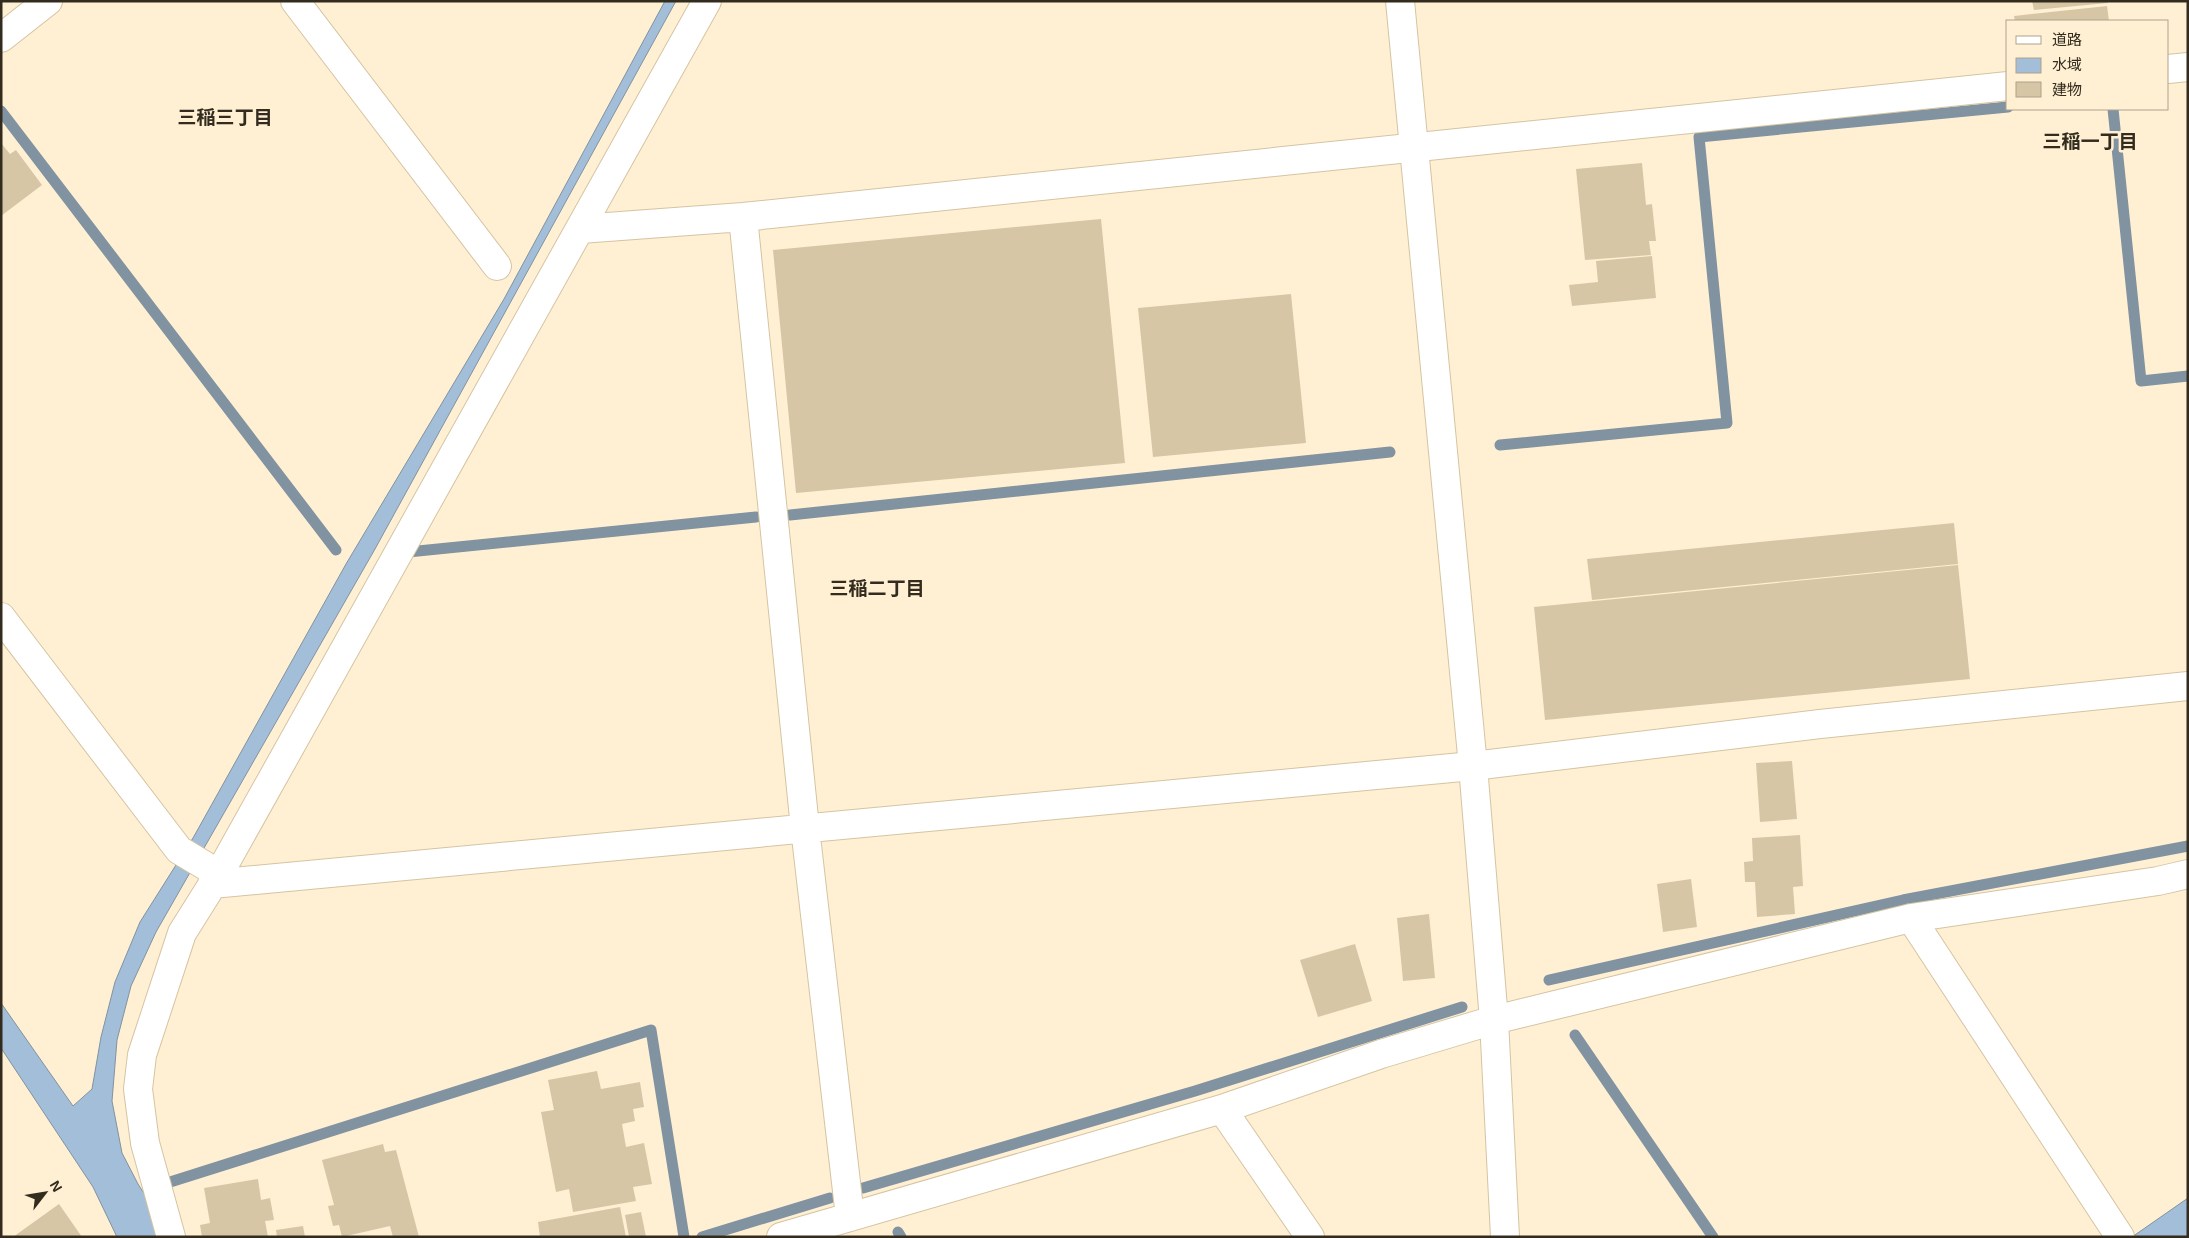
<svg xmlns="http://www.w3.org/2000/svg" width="2189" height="1238" font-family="Arial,'Noto Sans JP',sans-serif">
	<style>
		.water { fill: #a2bed8; stroke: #8192a0 }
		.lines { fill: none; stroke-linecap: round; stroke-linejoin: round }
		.stream { stroke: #8192a0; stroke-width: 11 }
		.building { fill: #d7c6a5 }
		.minor-casing { stroke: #d5c4a2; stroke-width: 30 }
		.tertiary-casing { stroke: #d5c4a2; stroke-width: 30 }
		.minor { stroke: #fff; stroke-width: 28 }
		.tertiary { stroke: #fff; stroke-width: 28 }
		.labels { text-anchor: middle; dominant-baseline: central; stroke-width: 5; stroke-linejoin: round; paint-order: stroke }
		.neighbourhood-label { font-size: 19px; font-weight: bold; fill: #332c1e; stroke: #fff0d4 }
	</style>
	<rect width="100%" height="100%" fill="#fff0d4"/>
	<path class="water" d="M 665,1 L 676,1 L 375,549 L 156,932 L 131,986 L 117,1040 L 112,1101 L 122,1153 L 138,1184 L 154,1209 L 161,1237 L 117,1237 L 93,1187 L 1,1048 L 1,1003 L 73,1106 L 92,1089 L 101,1037 L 115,982 L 140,922 L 193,838 L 346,564 L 504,299 Z
		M 2188,1198 L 2188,1237 L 2132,1237 Z"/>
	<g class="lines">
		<path class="stream" d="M 2113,109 L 2141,381 L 2188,376
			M 1,111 L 336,550
			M 1500,445 L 1727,423 L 1699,137 L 2008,107
			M 790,515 L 1390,452
			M 408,552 L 756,517
			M 1549,980 L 1903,900 L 2188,846
			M 1575,1035 L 1713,1237
			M 167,1183 L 651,1030 L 684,1237
			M 863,1188 L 1195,1091 L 1462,1007
			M 898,1232 L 901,1237
			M 702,1237 L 830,1198"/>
	</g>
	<path class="building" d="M 2032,1 L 2108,1 L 2108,3 L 2034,10 Z
		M 2107,6 L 2109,21 L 2015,21 L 2014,16 Z
		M 1,143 L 10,154 L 16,150 L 42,185 L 1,216 Z
		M 1642,163 L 1646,205 L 1652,204 L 1656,241 L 1649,241 L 1651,255 L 1585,260 L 1576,169 Z
		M 1101,219 L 1125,463 L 796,493 L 773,250 Z
		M 1652,256 L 1656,298 L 1572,306 L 1569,285 L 1598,282 L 1596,261 Z
		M 1291,294 L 1306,443 L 1153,457 L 1138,308 Z
		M 1954,523 L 1958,564 L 1592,600 L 1587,559 Z
		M 1958,565 L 1970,679 L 1545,720 L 1534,607 Z
		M 1792,761 L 1797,819 L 1760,822 L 1756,763 Z
		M 1800,835 L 1803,886 L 1793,887 L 1795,914 L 1757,917 L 1755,882 L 1745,882 L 1744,862 L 1753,861 L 1752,838 Z
		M 1691,879 L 1697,927 L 1663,932 L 1657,884 Z
		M 1429,914 L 1435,978 L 1403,981 L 1397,918 Z
		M 1355,944 L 1372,1001 L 1318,1017 L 1300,960 Z
		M 597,1071 L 601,1089 L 640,1082 L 644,1107 L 633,1109 L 635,1121 L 622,1124 L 626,1147 L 644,1143 L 652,1184 L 633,1187 L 636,1201 L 573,1212 L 569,1189 L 556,1192 L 541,1112 L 554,1110 L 548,1080 Z
		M 383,1144 L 385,1152 L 396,1150 L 419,1237 L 393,1237 L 390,1226 L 342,1237 L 339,1225 L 333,1226 L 328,1206 L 334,1205 L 322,1160 Z
		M 258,1179 L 261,1200 L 270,1198 L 274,1220 L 265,1221 L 268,1237 L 202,1237 L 200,1225 L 210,1223 L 204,1188 Z
		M 59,1204 L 82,1237 L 13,1237 Z
		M 620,1207 L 626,1237 L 540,1237 L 538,1222 Z
		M 641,1212 L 646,1237 L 629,1237 L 625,1215 Z
		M 303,1226 L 305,1237 L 277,1237 L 276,1230 Z"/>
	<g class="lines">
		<defs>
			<path id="minor" d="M 295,1 L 497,266
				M 1,38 L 48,1
				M 2168,69 L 2188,67
				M 743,217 L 805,828 L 850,1217
				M 580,229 L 743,217 L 2008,86
				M 1,617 L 179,850 L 219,874
				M 212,884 L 1473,766 L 1820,724 L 2188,686
				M 1911,918 L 2120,1237
				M 1222,1109 L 1310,1237
				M 171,1237 L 145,1143 L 138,1089 L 142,1055 L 182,933 L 219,874 L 707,1
				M 781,1237 L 1222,1109 L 1381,1054 L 1494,1020 L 1911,918 L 2158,881 L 2188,874"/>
			<path id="tertiary" d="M 1400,1 L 1473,766 L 1494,1020 L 1505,1237"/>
		</defs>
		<use href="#minor" class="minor-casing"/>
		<use href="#tertiary" class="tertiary-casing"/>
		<use href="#minor" class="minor"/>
		<use href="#tertiary" class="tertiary"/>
	</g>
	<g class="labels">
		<g class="neighbourhood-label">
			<text x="225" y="117">三稲三丁目</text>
			<text x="2090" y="141">三稲一丁目</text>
			<text x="877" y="588">三稲二丁目</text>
		</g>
	</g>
	<rect width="2189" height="1238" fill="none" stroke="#332c1e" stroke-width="5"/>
	<rect x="2006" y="20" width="162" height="90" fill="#fff0d4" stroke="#ada28b"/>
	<rect x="2016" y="36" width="25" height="8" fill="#ffffff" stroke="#ada28b"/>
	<text x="2052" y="45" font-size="15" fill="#332c1e">道路</text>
	<rect x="2016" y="58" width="25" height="15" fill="#a2bed8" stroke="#ada28b"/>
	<text x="2052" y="70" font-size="15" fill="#332c1e">水域</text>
	<rect x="2016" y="82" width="25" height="15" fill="#d7c6a5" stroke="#ada28b"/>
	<text x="2052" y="95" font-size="15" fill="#332c1e">建物</text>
	<g transform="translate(45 1193) rotate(59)" stroke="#fff0d4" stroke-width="4" paint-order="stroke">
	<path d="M0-4L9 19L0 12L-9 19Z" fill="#332c1e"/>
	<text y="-8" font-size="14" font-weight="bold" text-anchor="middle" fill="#332c1e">N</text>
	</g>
</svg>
